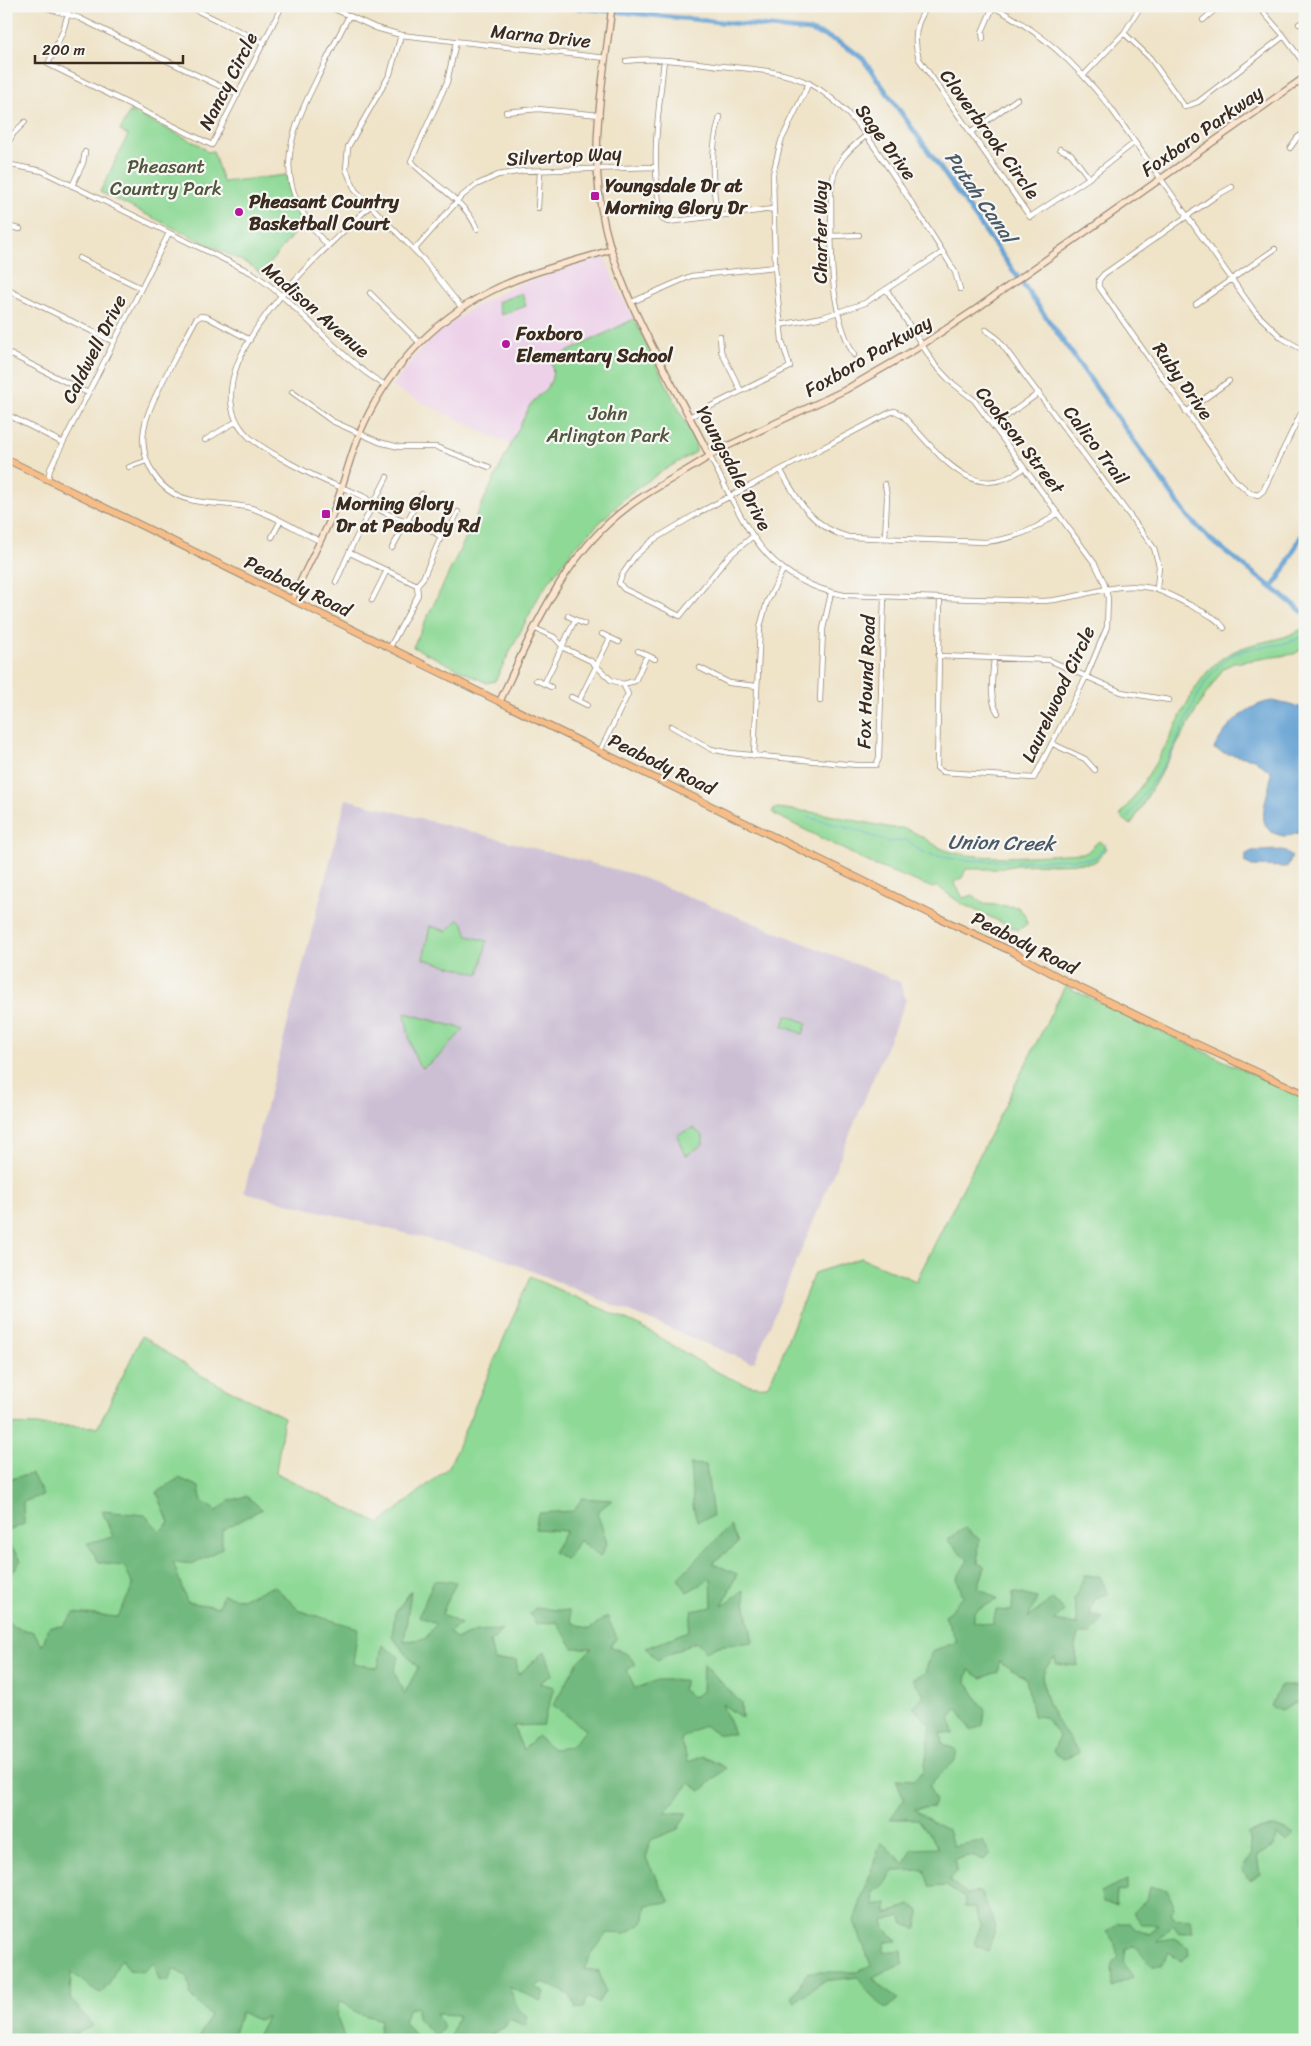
<svg xmlns="http://www.w3.org/2000/svg" width="1311" height="2046" font-family="Sriracha,sans-serif">
	<style>
		.built { fill: #edd1e9 }
		.industrial { fill: #ccbfd4 }
		.green { fill: #8ed996; stroke: #64825a }
		.forest { fill: #72b97f; stroke: #56724e }
		.water { fill: #62a0d3; stroke: #4e6578 }
		.lines { fill: none; stroke-linecap: round; stroke-linejoin: round }
		.stream { stroke: #62a0d3; stroke-width: 1 }
		.canal { stroke: #62a0d3; stroke-width: 5 }
		.street-casing { stroke: #958673; stroke-width: 6 }
		.secondary-casing { stroke: #958673; stroke-width: 8 }
		.primary-casing { stroke: #958673; stroke-width: 8 }
		.street { stroke: #fff; stroke-width: 4.5 }
		.secondary { stroke: #fce5cf; stroke-width: 5.5 }
		.primary { stroke: #f7bd88; stroke-width: 6 }
		.poi-dot { fill: #b5179e; stroke: #f6f6f2; stroke-width: 2 }
		.labels { text-anchor: middle; dominant-baseline: central; stroke-width: 4.5; stroke-linejoin: round; paint-order: stroke }
		.street-label { font-size: 19px; fill: #3b2a1e; stroke: #f6f6f2 }
		.park-label { font-size: 19px; fill: #50563c; stroke: #f6f6f2 }
		.poi-label { font-size: 19px; font-weight: bold; fill: #3b2a1e; stroke: #f6f6f2; text-anchor: start }
		.water-label { font-size: 20px; font-style: italic; fill: #4b5966; stroke: #f6f6f2 }
	</style>
	<rect width="100%" height="100%" fill="#f6f6f2"/>
	<filter id="ink" filterUnits="userSpaceOnUse"><feTurbulence type="fractalNoise" baseFrequency=".02" numOctaves="2"/><feDisplacementMap in="SourceGraphic" scale="10" xChannelSelector="R" yChannelSelector="G"/><feConvolveMatrix kernelMatrix="1 2 1 2 8 2 1 2 1" color-interpolation-filters="sRGB"/></filter>
	<filter id="wash" filterUnits="userSpaceOnUse"><feTurbulence type="fractalNoise" baseFrequency=".0096" numOctaves="4" result="noise"/><feDisplacementMap in="SourceGraphic" scale="20" xChannelSelector="R" yChannelSelector="G"/><feGaussianBlur stdDeviation="1.12" result="paint"/><feColorMatrix in="noise" values="0 0 0 0 0 0 0 0 0 0 0 0 0 0 0 0 0 1.4 0 .05"/><feComposite in="paint" operator="in"/></filter>
	<g filter="url(#wash)">
		<rect width="100%" height="100%" fill="#efe3c8"/>
		<path class="built" d="M 602,257 L 606,260 L 617,288 L 634,319 L 553,371 L 549,385 L 530,405 L 512,446 L 391,387 L 416,355 L 439,332 L 475,306 L 519,284 Z"/>
		<path class="industrial" d="M 346,799 L 633,874 L 900,982 L 906,1000 L 755,1361 L 750,1362 L 498,1257 L 244,1192 Z"/>
		<path class="green" d="M 130,111 L 200,145 L 207,152 L 213,151 L 223,182 L 286,175 L 292,201 L 303,222 L 261,274 L 252,266 L 100,192 L 128,135 L 120,131 Z
			M 522,293 L 526,306 L 501,315 L 497,302 Z
			M 634,319 L 696,444 L 696,452 L 664,470 L 630,493 L 575,547 L 540,594 L 495,681 L 487,683 L 413,647 L 530,405 C 545,388 557,385 551,360 Z
			M 1305,627 L 1305,647 L 1294,654 L 1233,663 L 1223,669 L 1204,697 L 1131,825 L 1120,816 C 1137,793 1152,770 1166,745 C 1182,717 1195,676 1224,657 C 1251,639 1280,644 1305,627 Z
			M 777,808 L 819,813 L 892,828 C 913,825 929,845 948,851 C 983,862 1048,854 1086,853 L 1099,841 L 1107,848 L 1096,861 L 1091,863 L 1017,865 L 997,869 L 966,869 L 962,878 L 955,881 L 954,885 L 957,887 L 963,898 L 973,895 L 984,904 L 1018,907 L 1026,916 L 1027,924 L 1018,930 L 962,904 L 937,886 L 933,888 L 874,865 L 774,814 L 772,811 Z
			M 459,919 L 464,924 L 468,936 L 487,941 L 479,974 L 423,959 L 430,926 L 447,931 Z
			M 1065,986 L 1305,1099 L 1305,2040 L 6,2040 L 6,1424 L 98,1427 L 142,1336 L 204,1377 L 284,1417 L 276,1473 L 380,1524 L 449,1467 L 530,1277 C 567,1294 605,1309 641,1327 C 674,1342 732,1391 767,1386 L 778,1365 L 814,1273 L 861,1258 L 916,1281 Z
			M 405,1013 L 464,1029 L 439,1056 L 423,1068 C 412,1063 407,1025 405,1013 Z
			M 787,1015 L 807,1023 L 803,1034 L 783,1026 Z
			M 693,1128 L 703,1136 L 703,1144 L 687,1155 L 684,1153 L 677,1135 Z"/>
		<path class="forest" d="M 690,1464 L 706,1465 L 713,1516 L 697,1521 L 693,1506 Z
			M 32,1474 L 43,1495 L 23,1502 L 24,1524 L 6,1532 L 6,1480 Z
			M 179,1478 L 199,1487 L 202,1502 L 217,1511 L 229,1501 L 246,1496 L 262,1509 L 222,1530 L 222,1548 L 194,1564 L 173,1562 L 187,1602 L 218,1607 L 223,1595 L 242,1599 L 274,1586 L 300,1611 L 358,1628 L 353,1663 L 378,1668 L 382,1645 L 399,1657 L 394,1671 L 404,1694 L 418,1668 L 392,1637 L 395,1613 L 411,1591 L 404,1641 L 425,1639 L 436,1624 L 419,1616 L 434,1580 L 456,1582 L 442,1614 L 461,1624 L 449,1632 L 457,1639 L 476,1631 L 502,1630 L 490,1643 L 494,1661 L 516,1660 L 518,1675 L 545,1651 L 553,1674 L 539,1683 L 554,1687 L 543,1725 L 513,1726 L 523,1750 L 537,1736 L 553,1749 L 570,1747 L 586,1730 L 553,1705 L 578,1662 L 592,1648 L 573,1648 L 557,1622 L 536,1624 L 530,1614 L 535,1608 L 569,1611 L 572,1623 L 590,1629 L 607,1616 L 617,1638 L 610,1646 L 627,1654 L 636,1664 L 627,1670 L 635,1689 L 657,1680 L 685,1680 L 682,1690 L 694,1698 L 702,1691 L 703,1663 L 741,1703 L 742,1718 L 722,1704 L 734,1734 L 717,1734 L 703,1725 L 681,1739 L 688,1762 L 703,1756 L 726,1768 L 701,1791 L 690,1783 L 665,1812 L 687,1813 L 678,1829 L 651,1840 L 646,1859 L 670,1902 L 646,1905 L 643,1923 L 625,1934 L 607,1933 L 593,1952 L 584,1969 L 599,1971 L 605,1991 L 598,2003 L 587,1997 L 583,2008 L 576,2009 L 570,1995 L 543,1982 L 535,1987 L 544,1992 L 541,2001 L 509,1987 L 519,2010 L 527,2016 L 526,2026 L 509,2019 L 505,2027 L 491,2034 L 509,2040 L 449,2040 L 458,2015 L 436,2014 L 444,2027 L 436,2037 L 417,2018 L 417,2006 L 408,2009 L 404,2022 L 419,2040 L 396,2040 L 392,2037 L 392,2040 L 378,2040 L 381,2020 L 354,2012 L 346,2003 L 339,2001 L 337,2017 L 345,2040 L 255,2040 L 267,2017 L 257,2020 L 241,2012 L 232,2040 L 198,2040 L 210,2015 L 190,1995 L 187,1976 L 173,1969 L 168,1982 L 159,1980 L 154,1963 L 143,1972 L 129,1970 L 122,1959 C 111,1973 116,1980 100,1994 L 71,1972 L 70,1998 L 93,2026 L 61,2040 L 37,2037 L 38,2040 L 6,2040 L 6,1619 L 14,1627 L 34,1632 L 42,1646 L 49,1627 L 63,1626 L 74,1613 L 118,1617 L 133,1586 L 125,1567 L 99,1562 L 87,1543 L 113,1537 L 102,1511 L 145,1515 L 160,1531 L 169,1523 L 157,1492 Z
			M 582,1498 L 612,1500 L 597,1512 L 607,1543 L 600,1557 L 579,1540 L 567,1560 L 553,1552 L 566,1531 L 535,1529 L 538,1513 L 574,1511 Z
			M 730,1526 L 738,1543 L 712,1563 L 737,1574 L 722,1606 L 743,1591 L 753,1642 L 718,1646 L 706,1652 L 696,1642 L 657,1660 L 646,1648 L 688,1631 L 692,1611 L 712,1607 L 711,1578 L 687,1592 L 678,1578 Z
			M 965,1528 L 979,1539 L 978,1563 L 985,1567 L 978,1588 L 998,1599 L 974,1612 L 974,1622 L 993,1624 L 996,1610 L 1012,1611 L 1013,1592 L 1037,1598 L 1028,1618 L 1053,1599 L 1064,1611 L 1054,1621 L 1077,1625 L 1074,1600 L 1084,1576 L 1100,1576 L 1108,1594 L 1095,1598 L 1090,1614 L 1103,1618 L 1091,1634 L 1078,1634 L 1075,1647 L 1078,1666 L 1056,1664 L 1055,1657 C 1052,1661 1047,1665 1045,1669 C 1034,1694 1066,1734 1079,1753 L 1064,1759 L 1053,1752 L 1059,1736 L 1045,1717 L 1033,1716 L 1026,1678 L 999,1661 L 998,1672 L 981,1678 L 969,1670 L 966,1680 L 985,1711 L 983,1725 L 971,1731 L 958,1708 L 950,1717 L 954,1734 L 941,1733 L 943,1744 L 957,1750 L 955,1761 L 934,1780 L 929,1787 L 935,1800 L 933,1807 L 914,1809 L 935,1824 L 948,1830 L 953,1846 L 982,1841 L 990,1853 L 984,1860 L 970,1856 L 954,1859 L 957,1872 L 949,1880 L 967,1894 L 980,1892 L 996,1927 L 988,1951 L 974,1944 L 981,1925 L 975,1909 L 964,1907 L 965,1898 L 946,1886 L 930,1887 L 924,1870 L 893,1871 L 883,1886 L 873,1892 L 874,1906 L 887,1903 L 887,1914 L 910,1905 L 919,1911 L 917,1929 L 904,1924 L 901,1916 L 883,1921 L 885,1929 L 898,1941 L 886,1942 L 883,1952 L 902,1950 L 903,1963 L 873,1977 L 882,1988 L 898,1999 L 886,2009 L 869,1993 L 858,1977 L 823,1981 L 795,2002 L 792,1997 L 808,1972 L 857,1972 L 871,1965 L 854,1921 L 881,1842 L 905,1864 L 912,1849 L 939,1848 L 918,1819 L 890,1819 L 904,1799 L 896,1779 L 913,1780 L 924,1771 L 931,1726 L 913,1707 L 924,1695 L 913,1679 L 925,1673 L 932,1651 L 957,1642 L 945,1616 L 963,1597 L 957,1578 L 968,1560 L 947,1540 Z
			M 6,1540 L 21,1560 L 10,1576 L 6,1577 Z
			M 1280,1686 L 1304,1686 L 1305,1707 L 1294,1702 L 1281,1711 L 1271,1706 Z
			M 1275,1826 L 1295,1834 L 1287,1842 L 1276,1836 L 1274,1846 L 1257,1856 L 1260,1874 L 1249,1880 L 1242,1870 L 1251,1855 L 1248,1833 Z
			M 1127,1880 L 1127,1890 L 1117,1892 L 1116,1905 L 1103,1902 L 1101,1893 Z
			M 1150,1887 L 1167,1890 L 1175,1908 L 1171,1913 L 1176,1919 L 1190,1920 L 1193,1932 L 1179,1934 L 1172,1925 L 1157,1941 L 1174,1938 L 1188,1947 L 1189,1955 L 1181,1961 L 1169,1952 L 1161,1966 L 1153,1966 L 1135,1947 L 1126,1948 L 1124,1963 L 1133,1977 L 1113,1987 L 1112,1963 L 1118,1956 L 1114,1940 L 1107,1932 L 1118,1923 L 1130,1923 L 1135,1929 L 1150,1934 L 1158,1924 L 1142,1924 L 1133,1912 L 1147,1900 Z"/>
		<path class="water" d="M 1272,701 L 1300,707 L 1305,712 L 1305,829 C 1298,834 1287,838 1279,835 C 1249,827 1272,791 1271,772 L 1254,759 L 1223,753 L 1214,749 C 1224,728 1247,704 1272,701 Z
			M 1283,850 L 1292,857 L 1287,867 L 1252,866 L 1244,862 L 1246,854 L 1252,851 Z"/>
		<g class="lines">
			<path class="stream" d="M 807,817 L 858,831 L 888,842 L 907,840 C 914,845 919,852 929,854 C 973,866 1043,859 1090,859 L 1098,856 L 1106,844
				M 1128,818 C 1138,803 1147,788 1158,774 C 1184,741 1193,681 1229,657 C 1252,642 1283,651 1305,634"/>
			<path class="canal" d="M 561,6 L 811,31 C 831,37 847,45 863,59 L 1188,517 L 1211,540 L 1303,612
				M 1272,588 L 1284,570 L 1305,528"/>
		</g>
	</g>
	<g filter="url(#ink)">
		<g class="lines">
			<defs>
				<path id="street" d="M 40,6 L 79,18 L 238,95
					M 70,6 L 63,31 L 48,64 L 212,145 L 282,6
					M 328,6 L 376,28 L 401,35 L 606,58
					M 928,6 C 915,22 913,40 919,59 L 1030,217 L 1089,178 L 1134,143
					M 992,6 C 1043,33 1074,62 1110,107 L 1255,312 L 1282,338 L 1305,351
					M 1258,6 L 1284,36 L 1305,65
					M 196,10 L 264,43
					M 6,17 L 11,6
					M 1203,20 L 1219,6
					M 1299,24 L 1305,21
					M 1124,33 L 1150,58 L 1185,107 L 1198,102 L 1284,36
					M 401,35 L 390,74 L 348,147 L 346,169 L 355,190 L 423,259 L 462,308
					M 983,39 L 982,32 L 993,7
					M 456,42 L 447,82 L 411,161 C 430,183 466,200 477,229
					M 664,60 C 658,118 650,162 662,219 L 668,222 L 773,209
					M 626,61 C 658,57 690,62 721,66 C 751,69 783,70 810,84 C 852,106 876,150 902,188 C 920,216 938,243 955,272 L 960,289
					M 1084,75 L 1124,33 L 1141,6
					M 506,112 L 538,109 L 600,115
					M 970,133 L 1017,99
					M 6,147 L 13,134 L 25,122
					M 1290,148 L 1297,138 L 1305,132
					M 1060,149 L 1071,154 L 1089,178
					M 6,164 L 42,171 L 252,273 C 301,305 335,356 385,385
					M 72,186 L 83,163 L 85,152
					M 1232,187 L 1216,196 L 1104,274 L 1099,280 L 1099,287 L 1234,479 L 1250,493 L 1258,495 L 1263,491 L 1305,405
					M 370,206 C 327,248 180,372 249,437 C 265,451 314,477 335,485 C 345,489 356,492 366,498 C 370,501 372,506 377,508 C 397,522 422,521 441,537
					M 538,208 L 540,171
					M 717,215 C 712,181 710,150 720,117
					M 6,226 L 20,229
					M 832,236 L 859,235
					M 327,245 C 274,187 283,146 316,81 C 327,59 337,38 349,16
					M 414,250 L 462,196 L 476,185 L 498,175 L 523,171 L 654,167
					M 79,258 L 141,288
					M 6,289 L 114,342
					M 886,289 L 935,365 L 951,382 L 974,400 L 1095,564 L 1104,582 L 1108,598 L 1107,627 L 1086,677 L 1034,778 L 943,772 L 937,768 L 940,598
					M 370,293 L 420,343
					M 632,302 L 691,276 L 775,267
					M 1196,304 L 1275,249
					M 780,325 L 823,317 L 865,303 L 943,252
					M 986,330 L 997,338 L 1154,548 L 1159,566 L 1157,589
					M 720,336 L 721,351 L 741,391
					M 250,340 L 207,317 L 201,316 L 196,319 C 181,348 157,387 147,417 C 135,453 154,492 191,500 C 211,505 232,503 251,508 C 275,515 298,531 320,541
					M 6,352 L 88,393
					M 854,355 C 827,306 832,247 831,192 C 832,165 846,151 867,135
					M 292,392 L 332,421 L 379,442 L 399,447 L 436,447 L 489,467
					M 1186,412 L 1229,381
					M 6,414 L 63,443
					M 689,417 L 790,367 L 782,341 L 775,267 L 773,174 L 781,141 L 809,83
					M 994,425 L 1039,393
					M 205,440 L 237,421
					M 710,457 C 745,522 761,579 844,595 L 1043,601 C 1078,600 1116,580 1151,588 C 1164,591 1177,599 1190,605 C 1202,612 1216,616 1224,628
					M 129,467 L 146,461
					M 781,471 C 798,501 812,527 848,537 L 985,542 C 1012,539 1036,531 1057,513
					M 48,480 L 50,469 L 63,443 L 169,233
					M 885,484 L 887,497 L 885,539
					M 272,537 L 280,522
					M 752,537 L 728,557 L 680,616 L 624,589 L 619,583 L 622,575 L 635,556 L 653,540 L 698,513 L 891,412 L 895,411 L 902,415 C 936,449 972,509 1024,468
					M 392,548 L 422,494
					M 350,553 L 417,585
					M 336,582 L 352,546 L 387,477
					M 417,585 L 423,578 L 441,537 L 447,534 L 458,512
					M 372,600 L 387,570
					M 568,616 L 584,624
					M 534,628 L 554,637 L 564,648 L 591,661 L 611,680 L 623,684
					M 602,634 L 619,642
					M 390,647 L 418,595 L 417,585
					M 638,651 L 655,659
					M 938,656 L 1049,660 L 1121,692 L 1169,700
					M 994,657 C 993,675 988,698 998,713
					M 700,668 L 729,683 L 756,686
					M 536,680 L 551,687
					M 544,684 L 575,620
					M 571,697 L 587,705
					M 579,701 L 610,638
					M 820,701 L 823,629 L 831,593
					M 671,726 L 711,749 L 730,753 L 857,765 L 876,765 L 879,758 L 884,597
					M 1053,744 L 1085,759 L 1095,770
					M 600,751 L 628,694 L 623,684 L 635,681 L 647,655
					M 754,756 L 760,627 L 767,602 L 783,570"/>
				<path id="secondary" d="M 612,6 C 605,67 592,131 599,192 C 608,283 670,375 710,457
					M 292,600 C 304,572 319,545 331,518 C 342,491 348,462 359,435 C 384,374 430,322 489,292 C 527,272 570,263 610,250
					M 500,701 C 533,630 564,554 629,506 C 657,485 689,471 717,451 L 845,390 L 916,349 L 976,309 L 1305,77"/>
				<path id="primary" d="M 6,459 L 937,917 L 1009,950 L 1066,981 L 1177,1035 L 1305,1094"/>
			</defs>
			<use href="#street" class="street-casing"/>
			<use href="#secondary" class="secondary-casing"/>
			<use href="#primary" class="primary-casing"/>
			<use href="#street" class="street"/>
			<use href="#secondary" class="secondary"/>
			<use href="#primary" class="primary"/>
		</g>
	</g>
	<g class="poi-dot">
		<rect x="590" y="191" width="10" height="10" rx="2.5"/>
		<circle cx="239" cy="212" r="5"/>
		<circle cx="506" cy="344" r="5"/>
		<rect x="321" y="509" width="10" height="10" rx="2.5"/>
	</g>
	<g class="labels">
		<g class="street-label">
			<text transform="translate(541 36) rotate(6)">Marna Drive</text>
			<text transform="translate(228 81) rotate(-63)">Nancy Circle</text>
			<text transform="translate(1202 131) rotate(-35)">Foxboro Parkway</text>
			<text transform="translate(990 134) rotate(54)">Cloverbrook Circle</text>
			<text transform="translate(886 142) rotate(54)">Sage Drive</text>
			<text transform="translate(564 156) rotate(-3)">Silvertop Way</text>
			<text transform="translate(820 232) rotate(-90)">Charter Way</text>
			<text transform="translate(316 310) rotate(41)">Madison Avenue</text>
			<text transform="translate(94 349) rotate(-63)">Caldwell Drive</text>
			<text transform="translate(868 356) rotate(-30)">Foxboro Parkway</text>
			<text transform="translate(1183 381) rotate(55)">Ruby Drive</text>
			<text transform="translate(1020 440) rotate(52)">Cookson Street</text>
			<text transform="translate(1096 445) rotate(53)">Calico Trail</text>
			<text transform="translate(734 468) rotate(62)">Youngsdale Drive</text>
			<text transform="translate(298 586) rotate(26)">Peabody Road</text>
			<text transform="translate(866 682) rotate(-88)">Fox Hound Road</text>
			<text transform="translate(1058 694) rotate(-65)">Laurelwood Circle</text>
			<text transform="translate(662 764) rotate(26)">Peabody Road</text>
			<text transform="translate(1025 943) rotate(27)">Peabody Road</text>
		</g>
		<g class="park-label">
			<text x="166" y="166">Pheasant<tspan x="166" dy="22">Country Park</tspan></text>
			<text x="608" y="413">John<tspan x="608" dy="22">Arlington Park</tspan></text>
		</g>
		<g class="poi-label">
			<text x="605" y="185">Youngsdale Dr at<tspan x="605" dy="22">Morning Glory Dr</tspan></text>
			<text x="249" y="201">Pheasant Country<tspan x="249" dy="22">Basketball Court</tspan></text>
			<text x="516" y="333">Foxboro<tspan x="516" dy="22">Elementary School</tspan></text>
			<text x="336" y="503">Morning Glory<tspan x="336" dy="22">Dr at Peabody Rd</tspan></text>
		</g>
		<g class="water-label">
			<text transform="translate(980 197) rotate(55)">Putah Canal</text>
			<text transform="translate(1001 843) rotate(1)">Union Creek</text>
		</g>
	</g>
	<rect width="1311" height="2046" fill="none" stroke="#f6f6f2" stroke-width="25"/>
	<path d="M35 55v8h148v-8" fill="none" stroke="#3b2a1e" stroke-width="2.5"/>
	<text x="42" y="55" font-size="15" fill="#3b2a1e" stroke="#f6f6f2" stroke-width="4" paint-order="stroke">200 m</text>
</svg>
